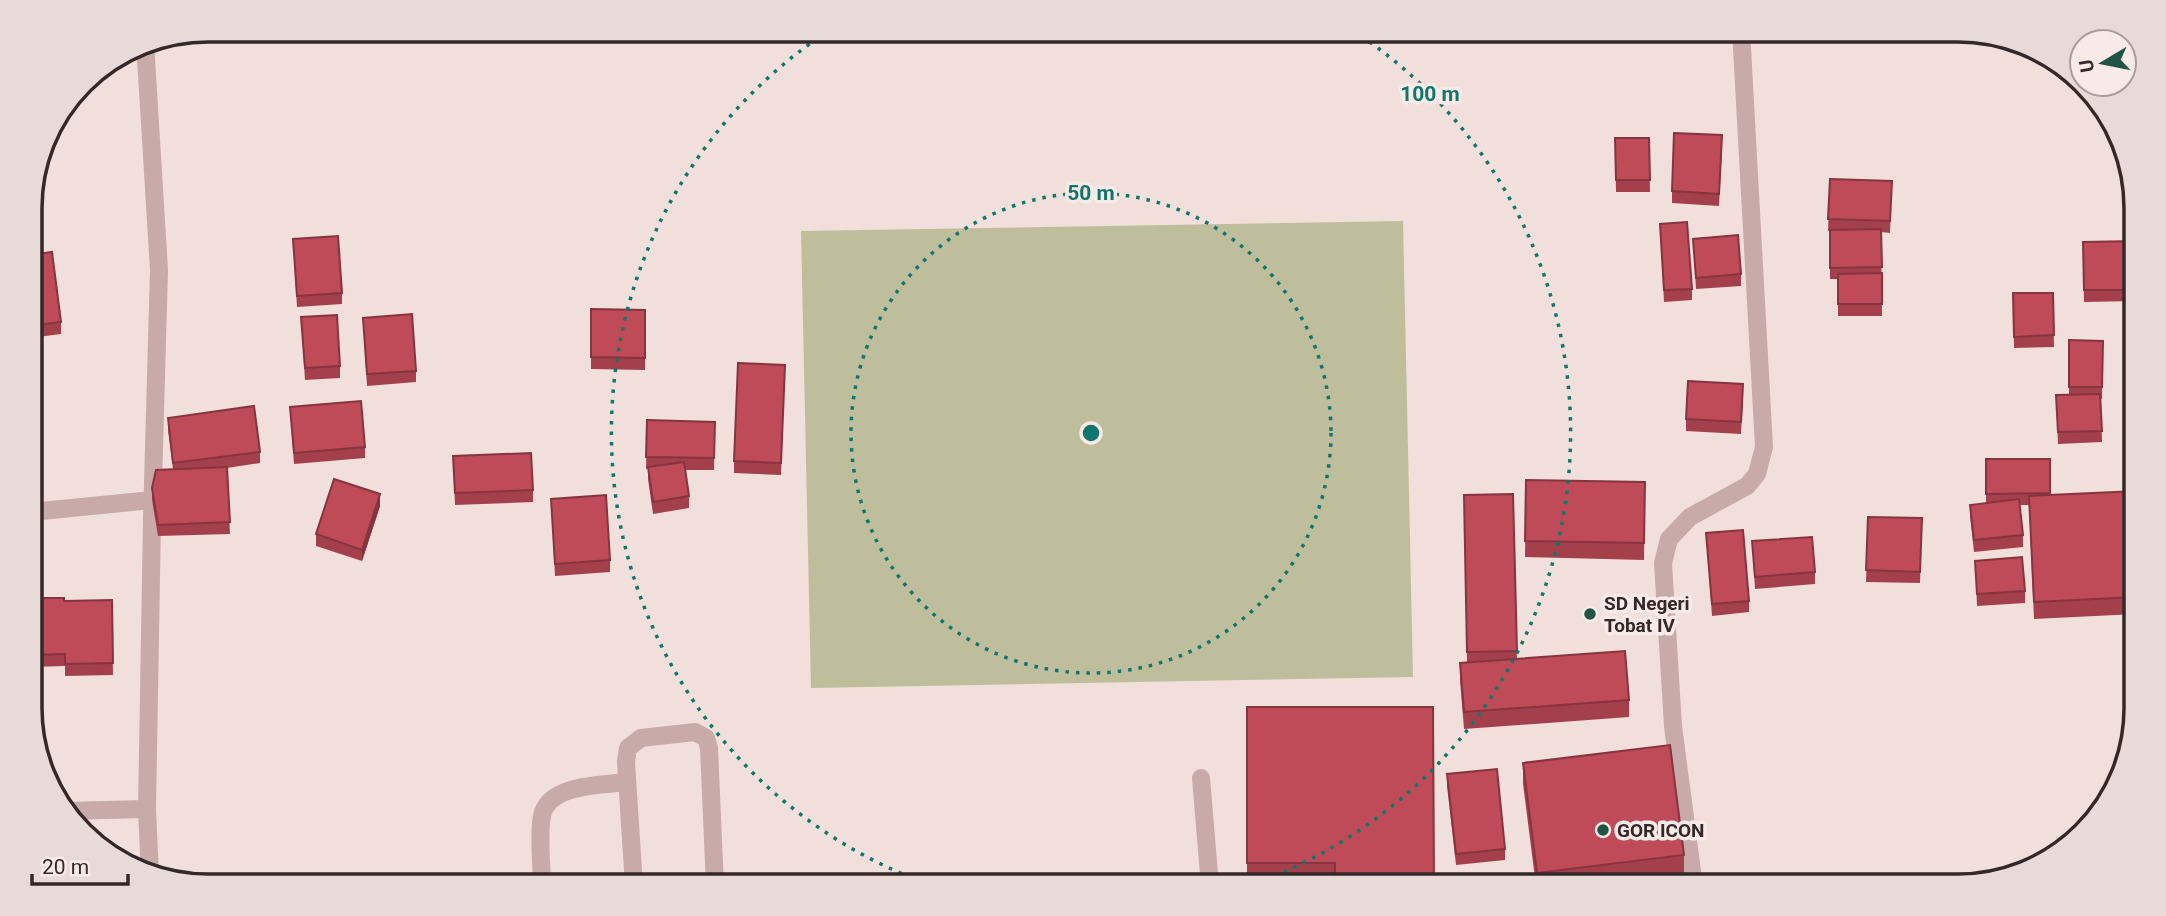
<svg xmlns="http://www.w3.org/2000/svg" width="2166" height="916" font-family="Roboto,sans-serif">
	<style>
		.green { fill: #bebe9c }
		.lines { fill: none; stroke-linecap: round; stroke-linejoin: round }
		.lane { stroke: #c8aba8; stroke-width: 18 }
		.street { stroke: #c8aba8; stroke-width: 18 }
		.wall { fill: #a4404c }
		.shaded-wall { fill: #86343e }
		.building { fill: #bf4b58; stroke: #86343e; stroke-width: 2 }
		.ring { fill: none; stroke: #0f766e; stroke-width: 3.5; stroke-dasharray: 3.5 7 }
		.poi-dot { fill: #205445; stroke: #f8eae7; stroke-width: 2.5 }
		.labels { text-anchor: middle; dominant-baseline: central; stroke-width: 7; stroke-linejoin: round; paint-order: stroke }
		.poi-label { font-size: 19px; font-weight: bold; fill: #352828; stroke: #f8eae7; text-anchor: start }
		.rim { fill: none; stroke: #352828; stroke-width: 3.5 }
		.centre { fill: #0f766e; stroke: #f8eae7; stroke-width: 3.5 }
		.ring-label { font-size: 21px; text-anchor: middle; font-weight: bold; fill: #0f766e; stroke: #f8eae7; stroke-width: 7; stroke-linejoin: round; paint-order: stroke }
	</style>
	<rect width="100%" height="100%" fill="#f0dfdb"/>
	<path class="green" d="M 1403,221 L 1413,677 L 811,688 L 801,231 Z"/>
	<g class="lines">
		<path class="lane" d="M 1201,778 L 1210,886
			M 64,811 L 147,809
			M 542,886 C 542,867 538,834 542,816 C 548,784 602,785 627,782
			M 634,886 L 626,762 L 628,748 L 641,738 L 695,732 L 706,738 L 709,748 L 715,886"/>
		<path class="street" d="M 145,42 L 159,270 L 152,520 L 147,809 L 150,875
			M 31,512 L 152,500
			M 1694,886 L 1673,726 L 1663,563 L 1669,539 L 1690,517 L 1747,486 L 1757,474 L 1764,447 L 1741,30"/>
	</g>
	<path class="wall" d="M 1684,30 L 1730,30 L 1730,42 L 1684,42 Z
		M 1615,138 L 1649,138 L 1650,192 L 1616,192 Z
		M 1722,147 L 1719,206 L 1672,203 L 1672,191 Z
		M 1830,179 L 1892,181 L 1890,233 L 1881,232 L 1882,316 L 1838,316 L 1838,279 L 1830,279 L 1830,231 L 1828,231 Z
		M 1660,224 L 1692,289 L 1692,300 L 1664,302 Z
		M 293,239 L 342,293 L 342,304 L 297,307 Z
		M 1693,239 L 1741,274 L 1741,286 L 1696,289 Z
		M 2135,241 L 2135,301 L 2084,302 L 2083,242 Z
		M 30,255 L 61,322 L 61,334 L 30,338 Z
		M 2013,293 L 2053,293 L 2054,347 L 2014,348 Z
		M 591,309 L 645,310 L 645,370 L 591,369 Z
		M 301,317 L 340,366 L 340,378 L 305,380 Z
		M 363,318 L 416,371 L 416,382 L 367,386 Z
		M 2069,340 L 2103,341 L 2102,399 L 2101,399 L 2102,442 L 2058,444 L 2056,395 L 2069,395 Z
		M 785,365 L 781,475 L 734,473 L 734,461 Z
		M 1743,396 L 1741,434 L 1686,431 L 1686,419 Z
		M 290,407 L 365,447 L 365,458 L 294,464 Z
		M 168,418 L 260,452 L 260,463 L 227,468 L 230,534 L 158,536 L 152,500 L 152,488 L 173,469 L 168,430 Z
		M 647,420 L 715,422 L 714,470 L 685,470 L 689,496 L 689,508 L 653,514 L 648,479 L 648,469 L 646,469 Z
		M 453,456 L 533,490 L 533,502 L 455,505 Z
		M 1986,459 L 2050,459 L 2050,495 L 2136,491 L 2136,614 L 2034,619 L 2029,505 L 2020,505 L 2023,535 L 2023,547 L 1974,552 L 1970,516 L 1970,505 L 1986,503 Z
		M 1526,480 L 1645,482 L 1644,560 L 1525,557 Z
		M 1513,494 L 1517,659 L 1629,700 L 1629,717 L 1464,729 L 1460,680 L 1460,663 L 1467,663 L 1464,495 Z
		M 551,499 L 610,560 L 610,572 L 555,576 Z
		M 380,506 L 362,561 L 316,546 L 316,534 Z
		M 1868,517 L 1922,518 L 1920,583 L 1866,582 Z
		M 1706,533 L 1749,601 L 1749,612 L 1712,616 Z
		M 1752,541 L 1815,572 L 1815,584 L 1755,589 Z
		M 1975,561 L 2025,591 L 2025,603 L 1977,606 Z
		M 31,598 L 64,601 L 112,600 L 113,675 L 65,676 L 65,666 L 31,667 Z
		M 1247,707 L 1433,707 L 1335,884 L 1247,884 Z
		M 1523,763 L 1684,855 L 1684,876 L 1607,886 L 1536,886 L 1523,784 Z
		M 1447,774 L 1505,849 L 1505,860 L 1456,865 L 1447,786 Z"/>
	<path class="shaded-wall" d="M 380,494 L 380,506 L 362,561 L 362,550 Z"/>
	<path class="building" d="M 1684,30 L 1730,30 L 1730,31 L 1684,31 Z
		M 1674,133 L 1722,135 L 1719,194 L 1672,191 Z
		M 1615,138 L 1649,138 L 1650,180 L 1616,180 Z
		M 1830,179 L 1892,181 L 1890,221 L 1828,219 Z
		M 1687,222 L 1692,289 L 1664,290 L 1660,224 Z
		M 1881,229 L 1882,267 L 1830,268 L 1830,230 Z
		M 1738,235 L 1741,274 L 1696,278 L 1693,239 Z
		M 338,236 L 342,293 L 297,296 L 293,239 Z
		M 2135,241 L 2135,290 L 2084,290 L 2083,242 Z
		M 52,252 L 61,322 L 30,326 L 30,255 Z
		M 1882,273 L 1882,304 L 1838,304 L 1838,274 Z
		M 2013,293 L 2053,293 L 2054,335 L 2014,337 Z
		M 591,309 L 645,310 L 645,358 L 591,357 Z
		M 412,314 L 416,371 L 367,374 L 363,318 Z
		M 337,315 L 340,366 L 305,368 L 301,317 Z
		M 2069,340 L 2103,341 L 2102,387 L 2069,387 Z
		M 738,363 L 785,365 L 781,463 L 734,461 Z
		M 1688,381 L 1743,384 L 1741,422 L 1686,419 Z
		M 2100,394 L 2102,431 L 2058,432 L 2056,395 Z
		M 361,401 L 365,447 L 294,453 L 290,407 Z
		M 254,406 L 260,452 L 173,463 L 168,418 Z
		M 647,420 L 715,422 L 714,458 L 646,457 Z
		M 531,453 L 533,490 L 455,493 L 453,456 Z
		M 1986,459 L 2050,459 L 2050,493 L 1986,494 Z
		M 684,462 L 689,496 L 653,502 L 648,467 Z
		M 227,467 L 230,522 L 158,525 L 152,488 L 156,470 Z
		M 334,479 L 380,494 L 362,550 L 316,534 Z
		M 1526,480 L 1645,482 L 1644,543 L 1525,541 Z
		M 2136,491 L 2136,597 L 2034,602 L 2029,496 Z
		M 1513,494 L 1517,651 L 1467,652 L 1464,495 Z
		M 606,495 L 610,560 L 555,564 L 551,499 Z
		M 2019,499 L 2023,535 L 1974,540 L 1970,505 Z
		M 1868,517 L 1922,518 L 1920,572 L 1866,570 Z
		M 1743,530 L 1749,601 L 1712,604 L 1706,533 Z
		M 1812,537 L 1815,572 L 1755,577 L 1752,541 Z
		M 2022,557 L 2025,591 L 1977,594 L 1975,561 Z
		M 31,598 L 64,598 L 64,601 L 112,600 L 113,663 L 65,664 L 65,654 L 31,655 Z
		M 1625,651 L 1629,700 L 1464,712 L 1460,663 Z
		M 1247,707 L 1433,707 L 1434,886 L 1335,886 L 1335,863 L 1247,863 Z
		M 1670,745 L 1684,855 L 1537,873 L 1523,763 Z
		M 1497,769 L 1505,849 L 1456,854 L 1447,774 Z"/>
	<g class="ring">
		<circle cx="1091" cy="433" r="240"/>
		<path d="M931 885A480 480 0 0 1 830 30M1352 30A480 480 0 0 1 1251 885"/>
	</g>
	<g class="poi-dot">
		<circle cx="1590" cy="614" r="7"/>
		<circle cx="1603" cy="830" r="7"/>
	</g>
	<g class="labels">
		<g class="poi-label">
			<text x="1604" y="603">SD Negeri<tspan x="1604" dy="22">Tobat IV</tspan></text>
			<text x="1617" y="830">GOR ICON</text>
		</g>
	</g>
	<path d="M0 0H2166V916H0ZM208 42H1958A166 166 0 0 1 2124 208V708A166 166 0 0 1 1958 874H208A166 166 0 0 1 42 708V208A166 166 0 0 1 208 42Z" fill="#e8dad8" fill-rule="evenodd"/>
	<path class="rim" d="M208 42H1958A166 166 0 0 1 2124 208V708A166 166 0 0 1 1958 874H208A166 166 0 0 1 42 708V208A166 166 0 0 1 208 42Z"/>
	<circle cx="1091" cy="433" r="10" class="centre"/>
	<g class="ring-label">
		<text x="1430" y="101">100 m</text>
		<text x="1091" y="200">50 m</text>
	</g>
	<g transform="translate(2103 63) rotate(260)"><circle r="33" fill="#f8eae7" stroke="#aa9c9b" stroke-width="2"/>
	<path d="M0-5L12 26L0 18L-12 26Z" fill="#205445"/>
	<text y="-10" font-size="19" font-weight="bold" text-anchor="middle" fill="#352828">U</text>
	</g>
	<path d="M32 874v10h96v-10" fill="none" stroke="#352828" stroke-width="3.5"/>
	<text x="42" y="874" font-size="21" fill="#352828" stroke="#f8eae7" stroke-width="5" paint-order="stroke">20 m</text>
</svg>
